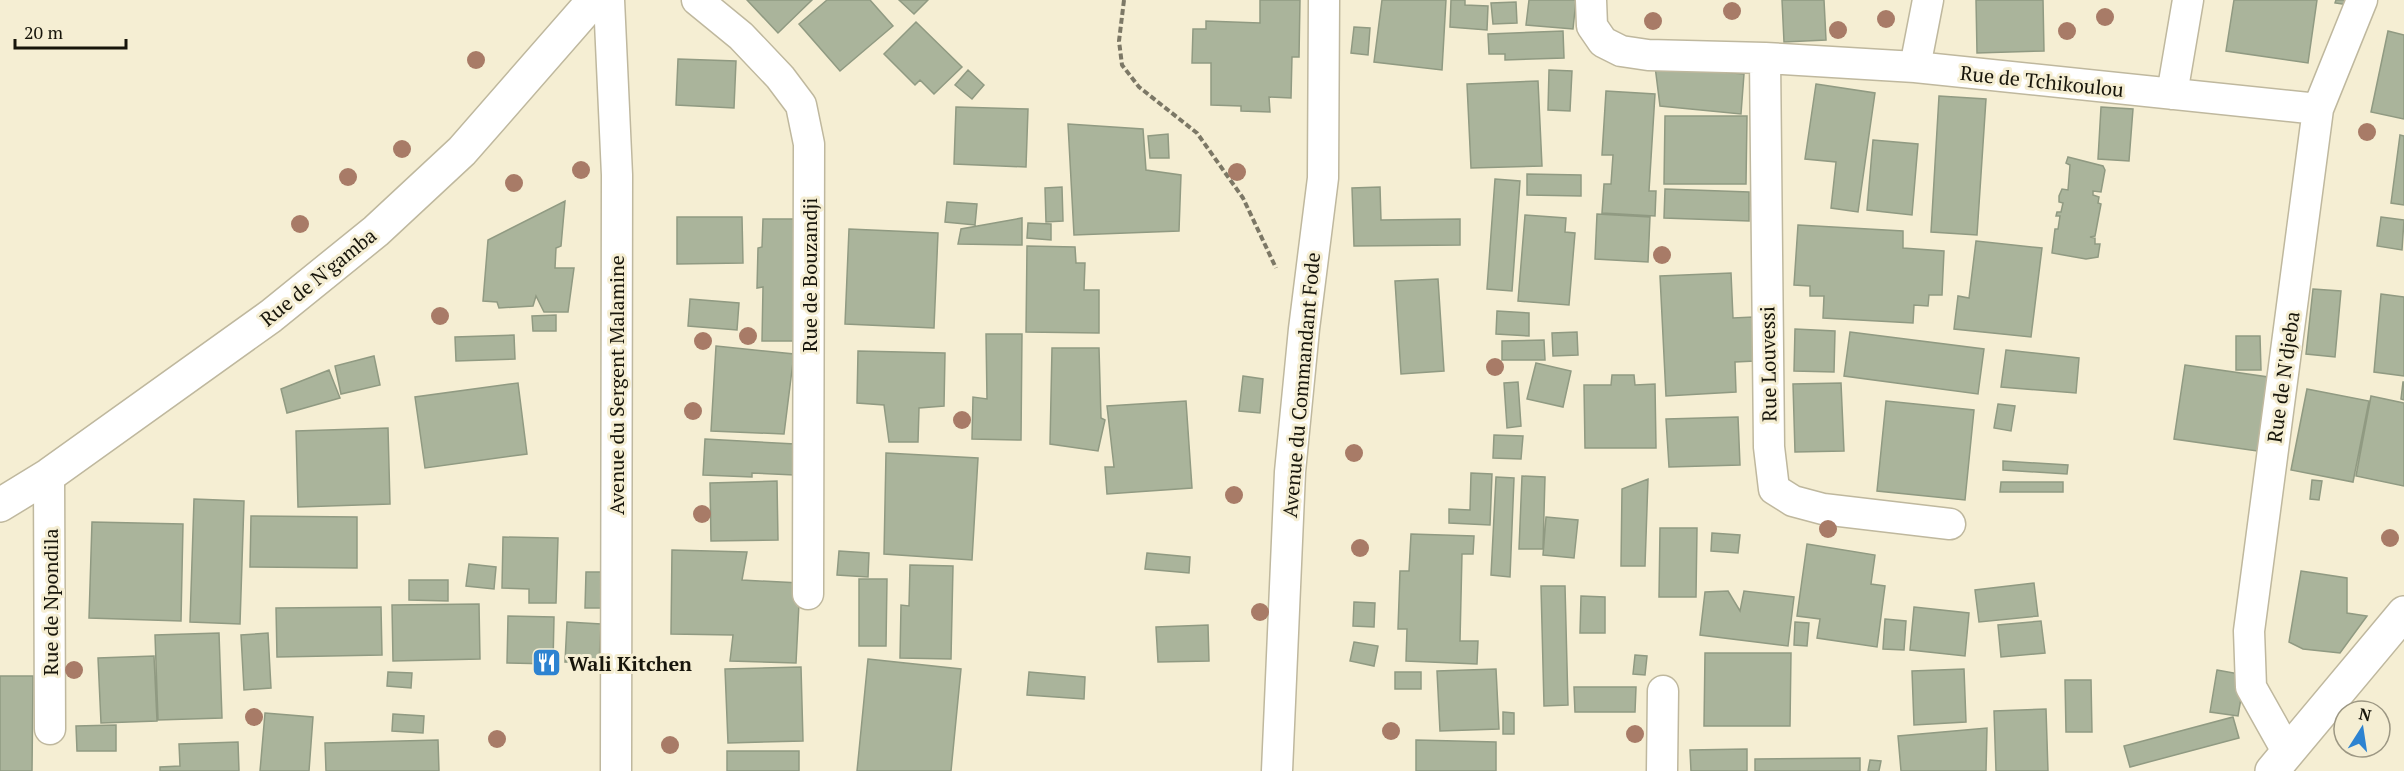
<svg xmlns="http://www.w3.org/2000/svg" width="2404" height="771" font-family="'PT Serif',serif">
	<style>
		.building { fill: #aab49b; stroke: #909a82; stroke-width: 1.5 }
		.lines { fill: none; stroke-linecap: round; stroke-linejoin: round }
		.street-casing { stroke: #bfb89e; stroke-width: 33 }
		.secondary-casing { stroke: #bfb89e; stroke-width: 36 }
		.highway-casing { stroke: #bfb89e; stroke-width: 36 }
		.path { stroke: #7c7866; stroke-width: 4; stroke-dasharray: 6 3; stroke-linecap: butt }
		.street { stroke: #fff; stroke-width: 30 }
		.secondary { stroke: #fff; stroke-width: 33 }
		.highway { stroke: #fff; stroke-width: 33 }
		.tree { fill: #a87b67 }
		.labels { text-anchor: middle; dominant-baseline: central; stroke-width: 6; stroke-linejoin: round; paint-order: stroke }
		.street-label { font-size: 20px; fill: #17150b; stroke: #f5eed3 }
		.poi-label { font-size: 20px; font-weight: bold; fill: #17150b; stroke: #f5eed3; text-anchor: start }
	</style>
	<rect width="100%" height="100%" fill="#f5eed3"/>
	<path class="building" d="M 747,0 L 812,0 L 778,33 Z
		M 827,0 L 870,0 L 893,26 L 840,71 L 799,24 Z
		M 899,0 L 928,0 L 914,14 Z
		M 1260,0 L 1300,0 L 1299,57 L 1292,57 L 1291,98 L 1269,97 L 1270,112 L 1241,111 L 1241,106 L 1211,105 L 1211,63 L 1192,63 L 1193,29 L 1206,29 L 1206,21 L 1260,23 Z
		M 1382,0 L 1446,0 L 1442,70 L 1374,62 Z
		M 1451,0 L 1465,0 L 1465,5 L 1488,6 L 1487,30 L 1450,27 Z
		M 1529,0 L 1576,0 L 1573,29 L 1526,25 Z
		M 1782,0 L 1824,0 L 1826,40 L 1784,42 Z
		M 1976,0 L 2043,0 L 2044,51 L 1977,53 Z
		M 2234,0 L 2317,0 L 2308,63 L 2226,51 Z
		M 2336,0 L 2356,0 L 2355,6 L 2335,3 Z
		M 1516,2 L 1517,23 L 1493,24 L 1491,3 Z
		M 916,22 L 962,67 L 934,94 L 920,80 L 915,85 L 884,54 Z
		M 1354,27 L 1370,28 L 1368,55 L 1351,53 Z
		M 1563,31 L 1564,58 L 1505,60 L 1505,54 L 1489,54 L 1488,34 Z
		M 2388,31 L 2404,35 L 2404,119 L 2371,112 Z
		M 678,59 L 736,61 L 734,108 L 676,105 Z
		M 1655,66 L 1744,74 L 1741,114 L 1660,106 Z
		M 968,70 L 984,85 L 972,99 L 955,85 Z
		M 1549,70 L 1572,71 L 1570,111 L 1548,110 Z
		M 1538,81 L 1542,166 L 1471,168 L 1467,84 Z
		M 1816,84 L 1875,93 L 1858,212 L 1831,208 L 1836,162 L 1805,159 Z
		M 1606,91 L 1655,94 L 1649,191 L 1656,191 L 1655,216 L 1602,213 L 1604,184 L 1611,184 L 1613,155 L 1602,155 Z
		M 1939,96 L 1986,99 L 1977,235 L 1931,232 Z
		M 956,107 L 1028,109 L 1026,167 L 954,164 Z
		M 2101,107 L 2133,109 L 2129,161 L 2098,159 Z
		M 1665,116 L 1747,116 L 1746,184 L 1664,184 Z
		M 1068,124 L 1143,129 L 1146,170 L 1181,175 L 1179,231 L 1074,235 Z
		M 1168,134 L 1169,158 L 1150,158 L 1148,136 Z
		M 2400,135 L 2404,136 L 2404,205 L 2391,203 Z
		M 1873,140 L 1918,144 L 1912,215 L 1867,210 Z
		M 2068,157 L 2103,166 L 2105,170 L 2101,192 L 2093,191 L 2093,195 L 2099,197 L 2098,203 L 2101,204 L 2095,236 L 2090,237 L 2095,238 L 2095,244 L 2100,244 L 2098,257 L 2086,259 L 2052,253 L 2055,229 L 2058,229 L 2060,216 L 2056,216 L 2057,212 L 2061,212 L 2063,203 L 2059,202 L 2059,196 L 2062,189 L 2068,190 L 2070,165 L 2066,163 Z
		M 1527,174 L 1581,175 L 1581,196 L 1527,195 Z
		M 1495,179 L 1520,181 L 1512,291 L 1487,289 Z
		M 1062,187 L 1063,221 L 1046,222 L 1045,188 Z
		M 1380,187 L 1381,220 L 1460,219 L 1460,245 L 1354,246 L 1352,188 Z
		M 1665,189 L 1749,192 L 1749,221 L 1664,218 Z
		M 565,201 L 561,246 L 556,248 L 555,268 L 574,268 L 568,312 L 544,312 L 536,296 L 533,306 L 499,308 L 497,302 L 483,301 L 488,240 Z
		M 947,202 L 977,204 L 975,225 L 945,222 Z
		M 1597,214 L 1650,217 L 1648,262 L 1595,259 Z
		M 1525,215 L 1566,218 L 1565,232 L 1575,233 L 1569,305 L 1518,301 Z
		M 677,217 L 742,217 L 743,263 L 677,264 Z
		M 2381,217 L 2404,220 L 2402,250 L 2377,246 Z
		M 1022,218 L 1022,245 L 958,244 L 961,229 Z
		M 763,219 L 802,219 L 801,341 L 762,341 L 763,287 L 757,288 L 758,248 L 762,247 Z
		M 1028,223 L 1051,224 L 1051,240 L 1027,238 Z
		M 1798,225 L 1903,231 L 1903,248 L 1944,251 L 1942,295 L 1929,295 L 1928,306 L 1914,305 L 1913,323 L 1823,318 L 1824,296 L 1810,296 L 1810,286 L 1794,285 Z
		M 849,229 L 938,233 L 934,328 L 845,324 Z
		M 1976,241 L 2042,248 L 2031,337 L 1954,329 L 1958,296 L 1969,298 Z
		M 1027,246 L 1075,247 L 1076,263 L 1085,263 L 1084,290 L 1099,290 L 1099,333 L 1026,332 Z
		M 1731,273 L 1733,318 L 1753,317 L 1755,361 L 1735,362 L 1736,392 L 1666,396 L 1660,276 Z
		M 1438,279 L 1444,371 L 1401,374 L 1395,281 Z
		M 2313,289 L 2341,291 L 2335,357 L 2306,354 Z
		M 2381,294 L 2404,297 L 2404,376 L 2374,372 Z
		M 690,299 L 739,303 L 737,330 L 688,326 Z
		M 1497,311 L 1529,313 L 1529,336 L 1496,334 Z
		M 556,315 L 556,331 L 533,331 L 532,316 Z
		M 1795,329 L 1835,331 L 1834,372 L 1794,371 Z
		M 1577,332 L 1578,355 L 1553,356 L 1552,333 Z
		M 1850,332 L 1984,349 L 1978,394 L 1844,376 Z
		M 986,334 L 1022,334 L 1021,440 L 972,439 L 973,397 L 987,399 Z
		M 514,335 L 515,359 L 456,361 L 455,337 Z
		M 2236,336 L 2260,336 L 2261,370 L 2236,370 Z
		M 1544,340 L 1545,360 L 1502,360 L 1502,341 Z
		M 716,346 L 794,354 L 784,434 L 711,431 Z
		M 1052,348 L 1099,348 L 1101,418 L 1105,420 L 1098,451 L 1050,444 Z
		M 2006,350 L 2079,358 L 2076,393 L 2001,387 Z
		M 858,351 L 945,353 L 944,406 L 919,408 L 918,442 L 889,442 L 884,405 L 857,403 Z
		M 374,356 L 380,385 L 341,394 L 335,366 Z
		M 1536,363 L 1571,371 L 1563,407 L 1527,399 Z
		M 2185,365 L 2275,378 L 2264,452 L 2174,439 Z
		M 329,370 L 340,398 L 287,413 L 281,389 Z
		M 1612,375 L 1634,375 L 1635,385 L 1655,384 L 1656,448 L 1585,448 L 1584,385 L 1611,385 Z
		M 1243,376 L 1263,379 L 1260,413 L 1239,411 Z
		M 1518,382 L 1521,426 L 1507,428 L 1504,383 Z
		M 2403,382 L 2404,382 L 2404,400 L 2401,399 Z
		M 518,383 L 527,454 L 425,468 L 415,397 Z
		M 1841,383 L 1844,451 L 1795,452 L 1793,384 Z
		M 2307,389 L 2369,401 L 2353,482 L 2291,470 Z
		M 2371,396 L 2404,403 L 2404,486 L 2356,476 Z
		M 1186,401 L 1192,488 L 1107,494 L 1105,467 L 1114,467 L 1107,406 Z
		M 1886,401 L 1974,410 L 1965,500 L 1877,491 Z
		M 1998,404 L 2015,406 L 2011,431 L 1994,428 Z
		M 1738,417 L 1740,465 L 1669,467 L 1666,419 Z
		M 388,428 L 390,504 L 298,507 L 296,431 Z
		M 1494,435 L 1523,436 L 1521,459 L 1493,458 Z
		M 705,439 L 795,444 L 794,475 L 752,473 L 752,477 L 703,475 Z
		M 886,453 L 978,458 L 972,560 L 884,554 Z
		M 2003,461 L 2068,465 L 2067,474 L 2003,470 Z
		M 1471,473 L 1492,474 L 1490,525 L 1449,523 L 1449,509 L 1470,510 Z
		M 1522,476 L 1545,477 L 1543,549 L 1519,549 Z
		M 1496,477 L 1514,478 L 1510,577 L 1491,575 Z
		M 1648,479 L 1645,566 L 1621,566 L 1622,489 Z
		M 2312,480 L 2322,481 L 2319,500 L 2310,499 Z
		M 777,481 L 778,540 L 711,541 L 710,483 Z
		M 2001,482 L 2063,482 L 2063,492 L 2000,492 Z
		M 194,499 L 244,501 L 240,624 L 190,622 Z
		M 251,516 L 357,517 L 357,568 L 250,567 Z
		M 1546,517 L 1578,520 L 1574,558 L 1543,555 Z
		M 92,522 L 183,524 L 181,621 L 89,618 Z
		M 1660,528 L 1697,528 L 1696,597 L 1659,597 Z
		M 1712,533 L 1740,535 L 1738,553 L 1711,551 Z
		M 1411,534 L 1474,536 L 1473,554 L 1462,554 L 1460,641 L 1478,641 L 1477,664 L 1406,661 L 1407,629 L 1398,629 L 1400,571 L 1409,571 Z
		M 503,537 L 558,538 L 556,603 L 529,603 L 529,589 L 502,588 Z
		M 1807,544 L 1875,555 L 1871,584 L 1885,586 L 1877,647 L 1817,638 L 1820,619 L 1797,616 Z
		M 672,550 L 747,552 L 742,580 L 800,583 L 796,663 L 730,661 L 733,635 L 671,634 Z
		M 839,551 L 869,553 L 868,577 L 837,575 Z
		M 1147,553 L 1190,557 L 1189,573 L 1145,569 Z
		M 469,564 L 496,567 L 494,589 L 466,586 Z
		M 910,565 L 953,566 L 951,659 L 900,658 L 901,605 L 909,606 Z
		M 2301,571 L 2347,578 L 2347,613 L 2367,616 L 2340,653 L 2303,649 L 2289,642 Z
		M 586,572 L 606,572 L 604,608 L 585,608 Z
		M 859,579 L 887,579 L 886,646 L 859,646 Z
		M 409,580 L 448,580 L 448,601 L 409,600 Z
		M 2034,583 L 2038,616 L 1979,622 L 1975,590 Z
		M 1541,586 L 1565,586 L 1568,705 L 1544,706 Z
		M 1728,591 L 1740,611 L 1744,591 L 1794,597 L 1788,646 L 1700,635 L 1705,592 Z
		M 1581,596 L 1605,597 L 1605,633 L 1580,633 Z
		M 1354,602 L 1375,603 L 1374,627 L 1353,626 Z
		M 479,604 L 480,659 L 393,661 L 392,605 Z
		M 381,607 L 382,655 L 277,657 L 276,608 Z
		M 1914,607 L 1969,613 L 1965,656 L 1910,650 Z
		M 508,616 L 554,617 L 553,664 L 507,663 Z
		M 1885,619 L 1906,621 L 1904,650 L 1883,649 Z
		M 2041,621 L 2045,653 L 2001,657 L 1998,625 Z
		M 567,622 L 601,624 L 599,663 L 565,662 Z
		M 1795,622 L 1809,623 L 1807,646 L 1794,645 Z
		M 1208,625 L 1209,661 L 1158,662 L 1156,627 Z
		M 219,633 L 222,718 L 158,720 L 155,635 Z
		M 268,633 L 271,688 L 244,690 L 241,635 Z
		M 1354,642 L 1378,646 L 1374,666 L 1350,661 Z
		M 1705,653 L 1791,653 L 1790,726 L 1704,726 Z
		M 1635,655 L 1647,656 L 1645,675 L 1633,674 Z
		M 154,656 L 157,721 L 101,723 L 98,658 Z
		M 868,659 L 961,669 L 951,771 L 857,771 Z
		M 801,667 L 803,741 L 728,743 L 725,669 Z
		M 1496,669 L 1499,729 L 1440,731 L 1437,671 Z
		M 1964,669 L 1966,722 L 1914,725 L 1912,671 Z
		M 2217,670 L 2245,675 L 2238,716 L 2210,712 Z
		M 388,672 L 412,673 L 411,688 L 387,686 Z
		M 1029,672 L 1085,677 L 1084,699 L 1027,695 Z
		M 1395,672 L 1421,672 L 1421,689 L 1395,689 Z
		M 0,676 L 33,676 L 32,771 L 0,771 Z
		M 2065,680 L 2091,680 L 2092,732 L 2066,732 Z
		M 1574,687 L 1636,687 L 1635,712 L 1575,712 Z
		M 2046,709 L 2048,771 L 1996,771 L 1994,711 Z
		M 1503,712 L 1514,713 L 1514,734 L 1503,734 Z
		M 265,713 L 313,717 L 309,771 L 260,771 Z
		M 393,714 L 424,716 L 423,733 L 392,731 Z
		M 2233,717 L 2239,738 L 2130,767 L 2124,746 Z
		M 116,725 L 116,751 L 77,751 L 76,726 Z
		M 1987,728 L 1986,771 L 1901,771 L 1898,736 Z
		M 438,740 L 439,771 L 326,771 L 325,743 Z
		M 1416,740 L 1496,742 L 1496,771 L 1416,771 Z
		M 238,742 L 239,771 L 160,771 L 160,767 L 180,766 L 179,744 Z
		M 1747,749 L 1747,771 L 1691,771 L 1690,750 Z
		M 727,751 L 799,751 L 799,771 L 727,771 Z
		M 1860,758 L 1860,771 L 1755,771 L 1755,759 Z
		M 1870,760 L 1881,761 L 1879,771 L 1868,771 Z"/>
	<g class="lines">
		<defs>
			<path id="street" d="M 609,0 L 617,175 L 616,771
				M 697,0 L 741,36 L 780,77 L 801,105 L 809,144 L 808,594
				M 1591,0 L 1592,26 L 1603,42 L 1621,51 L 1648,55 L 1765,58 L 1915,67 L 2318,109
				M 1765,58 L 1769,447 L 1774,489 L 1793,501 L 1823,509 L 1950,524
				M 1915,67 L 1928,0
				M 2172,94 L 2188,0
				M 49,475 L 50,729
				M 2288,753 L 2251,687 L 2249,631 L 2318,109 L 2362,0
				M 1277,771 L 1290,472 L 1304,329 L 1323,178 L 1324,0
				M 1662,771 L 1663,691"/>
			<path id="secondary" d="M 0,505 L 49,475 L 271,316 L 376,231 L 462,151 L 594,0"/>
			<path id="highway" d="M 2272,771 L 2404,613"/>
		</defs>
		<use href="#street" class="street-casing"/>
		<use href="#secondary" class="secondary-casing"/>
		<use href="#highway" class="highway-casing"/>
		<path class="path" d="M 1124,0 L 1119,41 L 1122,65 L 1139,87 L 1197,133 L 1243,198 L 1276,268"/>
		<use href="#street" class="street"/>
		<use href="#secondary" class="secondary"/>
		<use href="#highway" class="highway"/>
	</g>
	<g class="tree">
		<circle cx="1732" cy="11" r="9"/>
		<circle cx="2105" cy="17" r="9"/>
		<circle cx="1886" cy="19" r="9"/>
		<circle cx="1653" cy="21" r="9"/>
		<circle cx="1838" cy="30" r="9"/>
		<circle cx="2067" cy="31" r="9"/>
		<circle cx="476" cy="60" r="9"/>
		<circle cx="2367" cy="132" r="9"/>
		<circle cx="402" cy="149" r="9"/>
		<circle cx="581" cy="170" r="9"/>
		<circle cx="1237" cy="172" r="9"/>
		<circle cx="348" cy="177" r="9"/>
		<circle cx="514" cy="183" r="9"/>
		<circle cx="300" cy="224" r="9"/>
		<circle cx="1662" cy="255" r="9"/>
		<circle cx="440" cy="316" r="9"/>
		<circle cx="748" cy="336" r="9"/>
		<circle cx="703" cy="341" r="9"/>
		<circle cx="1495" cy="367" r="9"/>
		<circle cx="693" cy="411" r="9"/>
		<circle cx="962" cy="420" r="9"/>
		<circle cx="1354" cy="453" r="9"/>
		<circle cx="1234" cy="495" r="9"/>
		<circle cx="702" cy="514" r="9"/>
		<circle cx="1828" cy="529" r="9"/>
		<circle cx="2390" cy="538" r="9"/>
		<circle cx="1360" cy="548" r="9"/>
		<circle cx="1260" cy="612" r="9"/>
		<circle cx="74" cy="670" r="9"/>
		<circle cx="254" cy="717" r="9"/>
		<circle cx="1391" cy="731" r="9"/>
		<circle cx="1635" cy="734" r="9"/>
		<circle cx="497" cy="739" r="9"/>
		<circle cx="670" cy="745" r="9"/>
	</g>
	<defs>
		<symbol id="restaurant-square" viewBox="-11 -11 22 22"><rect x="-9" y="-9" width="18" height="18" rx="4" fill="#2d83d1" stroke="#f5eed3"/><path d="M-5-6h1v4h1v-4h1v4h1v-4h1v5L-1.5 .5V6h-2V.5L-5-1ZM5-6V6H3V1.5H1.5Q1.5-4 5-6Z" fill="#fff"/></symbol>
	</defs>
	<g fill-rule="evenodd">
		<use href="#restaurant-square" x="530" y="646" width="33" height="33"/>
	</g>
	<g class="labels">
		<g class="street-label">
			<text transform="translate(2042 81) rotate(6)">Rue de Tchikoulou</text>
			<text transform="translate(809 275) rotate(-90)">Rue de Bouzandji</text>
			<text transform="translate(318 277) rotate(-39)">Rue de N'gamba</text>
			<text transform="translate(1768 364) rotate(-91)">Rue Louvessi</text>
			<text transform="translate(2283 377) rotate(-82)">Rue de N'djeba</text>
			<text transform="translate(616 385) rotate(-90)">Avenue du Sergent Malamine</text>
			<text transform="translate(1301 385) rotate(-85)">Avenue du Commandant Fode</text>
			<text transform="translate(50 602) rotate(-90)">Rue de Npondila</text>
		</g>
		<g class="poi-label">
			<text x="568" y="663">Wali Kitchen</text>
		</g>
	</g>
	<g transform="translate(2362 729) rotate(12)"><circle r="28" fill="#f5eed3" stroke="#9c9783" stroke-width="1.5"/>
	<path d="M0-4.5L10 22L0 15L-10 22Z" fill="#2d83d1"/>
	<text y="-9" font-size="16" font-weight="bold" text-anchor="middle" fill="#17150b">N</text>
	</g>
	<path d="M15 39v9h111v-9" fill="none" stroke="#17150b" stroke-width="3"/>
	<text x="24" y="39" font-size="18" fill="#17150b" stroke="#f5eed3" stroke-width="4.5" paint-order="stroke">20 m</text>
</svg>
